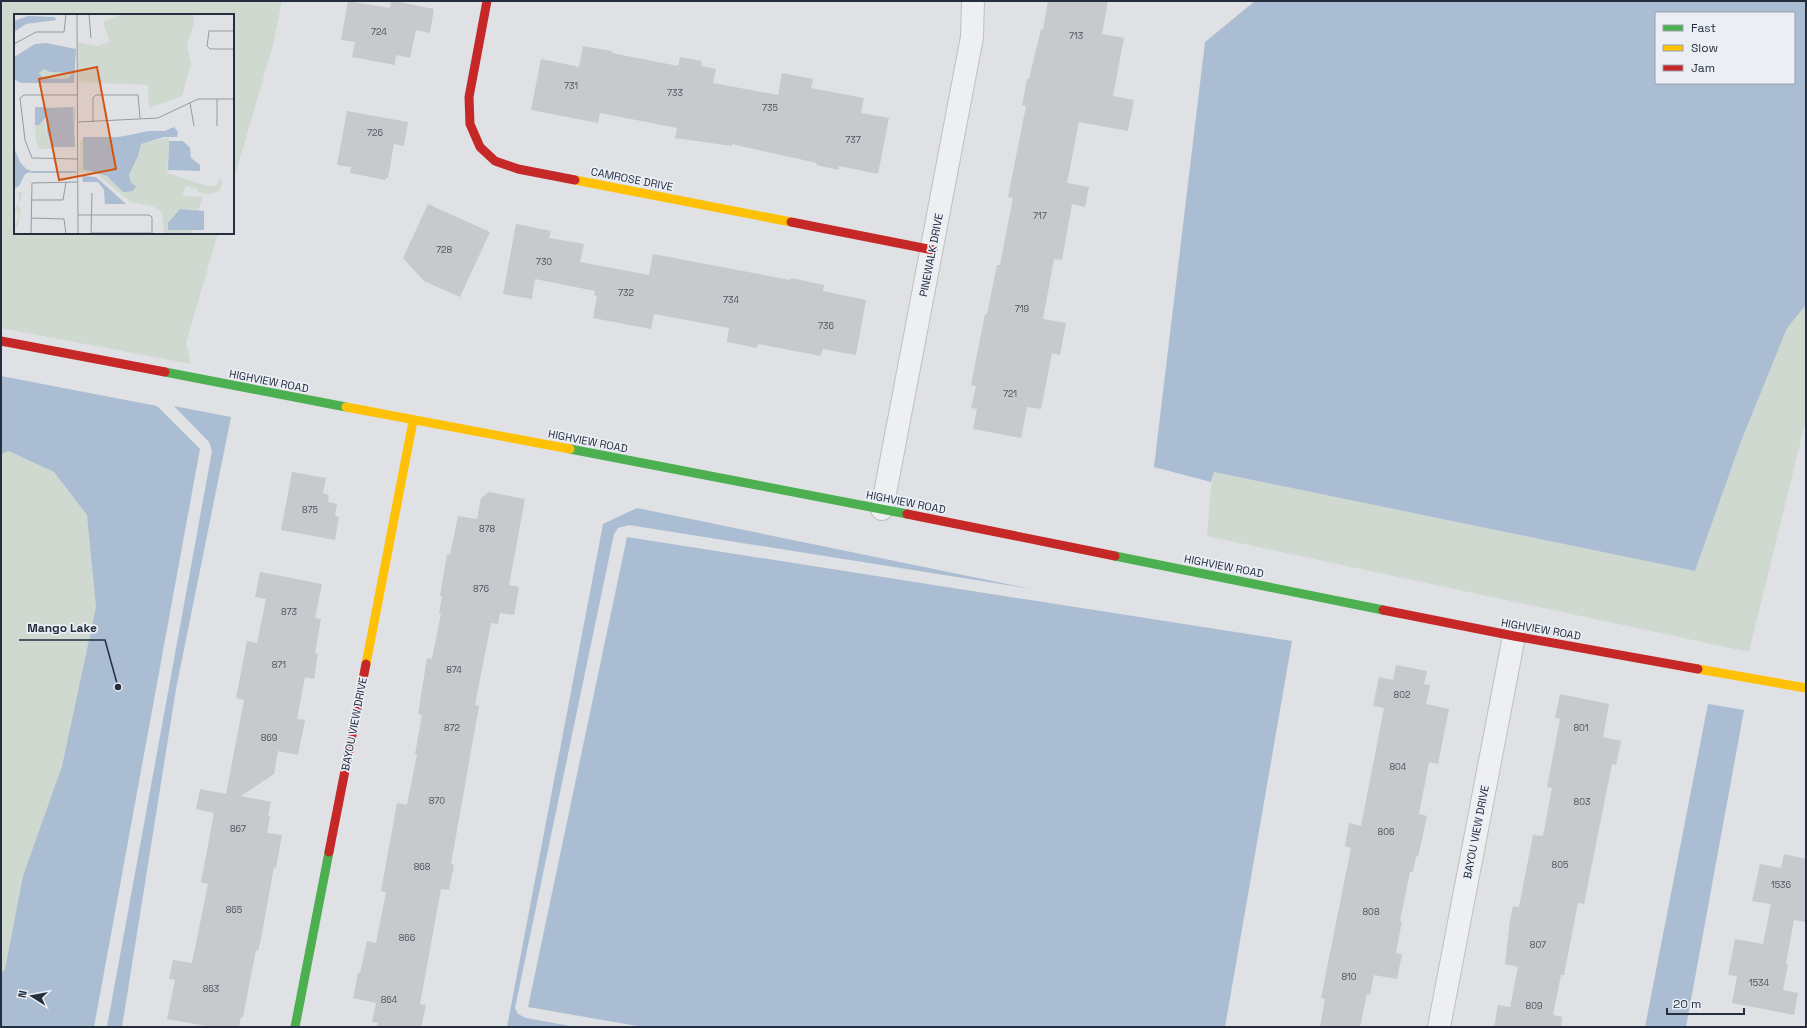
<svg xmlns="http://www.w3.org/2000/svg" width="1807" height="1028" font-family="'Space Grotesk',sans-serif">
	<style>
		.green { fill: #cfd9cf }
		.water { fill: #aabdd2; fill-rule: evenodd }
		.building { fill: #c7c9cc }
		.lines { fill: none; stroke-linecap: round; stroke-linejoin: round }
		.street-casing { stroke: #bdbfc2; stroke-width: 24 }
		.street { stroke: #eeeff1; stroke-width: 22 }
		.fast { stroke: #4caf50; stroke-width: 9 }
		.slow { stroke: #ffc107; stroke-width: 9 }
		.jam { stroke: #c62828; stroke-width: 9 }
		.labels { text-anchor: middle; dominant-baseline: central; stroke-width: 3.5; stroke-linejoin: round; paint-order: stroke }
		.number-label { font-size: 9px; fill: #4e5662 }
		.street-label { font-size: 11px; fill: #252e3e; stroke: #ebeff5 }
		.inset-road { fill: none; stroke: #9599a2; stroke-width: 1 }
		.view { fill: #d45511; fill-opacity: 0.15; stroke: #d45511; stroke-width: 2 }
		.inset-edge { fill: none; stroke: #252e3e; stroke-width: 2 }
		.leader { fill: none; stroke: #252e3e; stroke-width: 1.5 }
		.callout-dot { fill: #252e3e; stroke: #ebeff5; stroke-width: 1.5 }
		.callout-label { font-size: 12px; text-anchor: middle; font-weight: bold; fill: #252e3e; stroke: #ebeff5; stroke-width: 3.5; stroke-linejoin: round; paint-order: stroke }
	</style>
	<rect width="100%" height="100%" fill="#dfe1e4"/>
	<path class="green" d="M 1,1 L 282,1 L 273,45 L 233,182 L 233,15 L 15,15 L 15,233 L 218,233 L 186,343 L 191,364 L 1,328 Z
		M 1806,305 L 1806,419 L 1749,652 L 1207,536 L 1211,487 L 1214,472 L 1695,571 L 1740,444 L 1787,328 Z
		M 9,451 L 54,472 L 88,515 L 96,607 L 62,766 L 23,876 L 5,969 L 1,973 L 1,454 Z"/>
	<path class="water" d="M 1255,1 L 1806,1 L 1806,305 L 1787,328 L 1740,444 L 1695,571 L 1214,472 L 1211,482 L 1154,467 L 1205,42 ZM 1656,13 L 1794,13 L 1794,83 L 1656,83 Z
		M 1,376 L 157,406 L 200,449 L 94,1027 L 1,1027 L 1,973 L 5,969 L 23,876 L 62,766 L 96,607 L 87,515 L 54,472 L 9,451 L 1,454 Z
		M 174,406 L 231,417 L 176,689 L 122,1027 L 107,1027 L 212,451 L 209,442 Z
		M 637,508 L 1032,589 L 629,525 L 618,528 L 614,534 L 515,1008 L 518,1014 L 526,1018 L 576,1027 L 507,1027 L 603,524 Z
		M 627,537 L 1292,641 L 1225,1027 L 643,1027 L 528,1007 Z
		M 1708,704 L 1744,710 L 1686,1027 L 1645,1027 Z"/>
	<path class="building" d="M 348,1 L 390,8 L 391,1 L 394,1 L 434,9 L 430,33 L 416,30 L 410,58 L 396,55 L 395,65 L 352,57 L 355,42 L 341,40 Z
		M 1048,1 L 1108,1 L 1102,34 L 1124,38 L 1113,96 L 1134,100 L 1128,131 L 1079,122 L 1067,183 L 1089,187 L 1085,207 L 1072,204 L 1062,260 L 1054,259 L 1043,319 L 1066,323 L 1060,355 L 1052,353 L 1041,409 L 1027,407 L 1021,438 L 973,429 L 977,409 L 971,408 L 976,386 L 971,385 L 985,314 L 987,314 L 997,265 L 1000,265 L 1013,198 L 1008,197 L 1026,106 L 1022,105 L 1027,79 L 1029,79 L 1041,29 L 1043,30 Z
		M 583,46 L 612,51 L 612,53 L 678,66 L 680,57 L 702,61 L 701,66 L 716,69 L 713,83 L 778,95 L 782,73 L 813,79 L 811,88 L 864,98 L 861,113 L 889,118 L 878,174 L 839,166 L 838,170 L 816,165 L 817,163 L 732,144 L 732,146 L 675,138 L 677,128 L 600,113 L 598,123 L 531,110 L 541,59 L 579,67 Z
		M 347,111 L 408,122 L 404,146 L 394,144 L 388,178 L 386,178 L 385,180 L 350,173 L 351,167 L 337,165 Z
		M 428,204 L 490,232 L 460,297 L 424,281 L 403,258 Z
		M 516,224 L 551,231 L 549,238 L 584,244 L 580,262 L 649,275 L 653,254 L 790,280 L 791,278 L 824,285 L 823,291 L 866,300 L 856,355 L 823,349 L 821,356 L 758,344 L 757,348 L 727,342 L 729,328 L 654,314 L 651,329 L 593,318 L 597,296 L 594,295 L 595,291 L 535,279 L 532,299 L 503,294 Z
		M 292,472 L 326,478 L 323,493 L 329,495 L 328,502 L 337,504 L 335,516 L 339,517 L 335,540 L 281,530 Z
		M 489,492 L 525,499 L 509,585 L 519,587 L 514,615 L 500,613 L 498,624 L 491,623 L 475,705 L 479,706 L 451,864 L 454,865 L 449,890 L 441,889 L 420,1004 L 426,1005 L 421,1027 L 377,1027 L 378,1023 L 372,1022 L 376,1003 L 353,998 L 358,973 L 360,973 L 367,941 L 376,943 L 386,892 L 381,891 L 397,803 L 407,805 L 417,754 L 415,754 L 422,715 L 418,714 L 427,658 L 432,659 L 441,613 L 439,613 L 442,597 L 440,596 L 447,554 L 450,555 L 458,516 L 477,519 L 481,498 Z
		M 260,572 L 322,584 L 315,618 L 321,619 L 315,653 L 318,654 L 314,679 L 305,677 L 297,719 L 305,720 L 298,755 L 278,751 L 274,774 L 241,796 L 271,802 L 268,815 L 270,817 L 267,833 L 282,835 L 276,868 L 274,867 L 261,939 L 258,951 L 256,950 L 243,1017 L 241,1017 L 239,1027 L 212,1027 L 167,1019 L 175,980 L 169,979 L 173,960 L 192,963 L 208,884 L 201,882 L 214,813 L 196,809 L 200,789 L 226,794 L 244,700 L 236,698 L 247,641 L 257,643 L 266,599 L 255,597 Z
		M 1396,665 L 1427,671 L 1424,684 L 1430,685 L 1426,704 L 1449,709 L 1438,764 L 1429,762 L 1419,814 L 1427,816 L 1418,857 L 1416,856 L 1413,872 L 1410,872 L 1400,921 L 1402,921 L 1396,953 L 1402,954 L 1397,979 L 1374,975 L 1370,995 L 1367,994 L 1360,1027 L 1320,1027 L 1325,999 L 1321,998 L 1351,848 L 1345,846 L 1349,823 L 1361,826 L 1384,708 L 1373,706 L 1379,677 L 1393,680 Z
		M 1560,694 L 1609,704 L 1603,737 L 1621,741 L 1616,765 L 1612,764 L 1584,904 L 1578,903 L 1564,975 L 1561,975 L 1553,1015 L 1562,1017 L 1561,1027 L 1494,1027 L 1498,1005 L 1510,1007 L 1518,967 L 1505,964 L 1510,920 L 1513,906 L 1519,907 L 1533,835 L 1543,836 L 1552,788 L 1547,787 L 1560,719 L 1555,718 Z
		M 1784,854 L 1806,859 L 1806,922 L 1794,920 L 1786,964 L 1788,965 L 1783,990 L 1798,993 L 1794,1015 L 1732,1003 L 1737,976 L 1728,975 L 1735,939 L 1763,944 L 1771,904 L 1752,901 L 1760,864 L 1781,868 Z"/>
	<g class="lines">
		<defs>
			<path id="street" d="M 882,509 L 972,37 L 973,1
				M 1439,1027 L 1514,636"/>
		</defs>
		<use href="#street" class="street-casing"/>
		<use href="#street" class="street"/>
		<path class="fast" d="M 165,372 L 346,407
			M 570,449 L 907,514
			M 1115,556 L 1383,610
			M 295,1027 L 329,852"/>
		<path class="slow" d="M 575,180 L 791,222
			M 346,407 L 570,449
			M 366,664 L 413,421
			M 1698,669 L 1806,688"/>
		<path class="jam" d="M 487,1 L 469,97 L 470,124 L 480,147 L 495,161 L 518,169 L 575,180
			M 791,222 L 933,250
			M 1,341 L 165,372
			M 907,514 L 1115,556
			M 1383,610 L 1514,636 L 1698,669
			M 329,852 L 366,664"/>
	</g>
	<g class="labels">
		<g class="number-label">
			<text x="379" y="32">724</text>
			<text x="1076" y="36">713</text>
			<text x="571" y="86">731</text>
			<text x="675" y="93">733</text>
			<text x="770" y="108">735</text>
			<text x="375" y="133">726</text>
			<text x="853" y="140">737</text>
			<text x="1040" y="216">717</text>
			<text x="444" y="250">728</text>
			<text x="544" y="262">730</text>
			<text x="626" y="293">732</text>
			<text x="731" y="300">734</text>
			<text x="1022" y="309">719</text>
			<text x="826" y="326">736</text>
			<text x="1010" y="394">721</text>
			<text x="310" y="510">875</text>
			<text x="487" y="529">878</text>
			<text x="481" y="589">876</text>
			<text x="289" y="612">873</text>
			<text x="279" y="665">871</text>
			<text x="454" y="670">874</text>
			<text x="1402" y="695">802</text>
			<text x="452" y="728">872</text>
			<text x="1581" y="728">801</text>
			<text x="269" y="738">869</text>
			<text x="1398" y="767">804</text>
			<text x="437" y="801">870</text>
			<text x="1582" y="802">803</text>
			<text x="238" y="829">867</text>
			<text x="1386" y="832">806</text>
			<text x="1560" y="865">805</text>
			<text x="422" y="867">868</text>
			<text x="1781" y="885">1536</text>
			<text x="234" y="910">865</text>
			<text x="1371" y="912">808</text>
			<text x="407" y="938">866</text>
			<text x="1538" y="945">807</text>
			<text x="1349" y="977">810</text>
			<text x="1759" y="983">1534</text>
			<text x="211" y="989">863</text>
			<text x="389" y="1000">864</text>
			<text x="1534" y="1006">809</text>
		</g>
		<g class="street-label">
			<text transform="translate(632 179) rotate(11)">CAMROSE DRIVE</text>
			<text transform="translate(931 255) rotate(-79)">PINEWALK DRIVE</text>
			<text transform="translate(269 381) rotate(11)">HIGHVIEW ROAD</text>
			<text transform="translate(588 441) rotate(11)">HIGHVIEW ROAD</text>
			<text transform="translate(906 502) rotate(11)">HIGHVIEW ROAD</text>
			<text transform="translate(1224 566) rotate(11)">HIGHVIEW ROAD</text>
			<text transform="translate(1541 629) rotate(10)">HIGHVIEW ROAD</text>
			<text transform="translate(354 724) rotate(-79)">BAYOU VIEW DRIVE</text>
			<text transform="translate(1476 832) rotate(-79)">BAYOU VIEW DRIVE</text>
		</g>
	</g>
	<g transform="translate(14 14)">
		<rect width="220" height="220" fill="#dfe1e4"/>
		<path d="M 108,0 L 179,0 L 180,9 L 173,31 L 177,50 L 168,82 L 135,94 L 134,71 L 64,68 L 64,28 L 83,32 L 96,28 L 89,8 ZM 30,55 L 36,58 L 58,59 L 55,64 L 50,65 L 28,64 L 25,59 ZM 30,103 L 32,118 L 38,135 L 25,135 L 22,126 L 21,111 L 25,111 ZM 155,123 L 153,159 L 194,172 L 202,172 L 206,164 L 209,167 L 205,177 L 197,180 L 184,178 L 183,175 L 172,172 L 168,182 L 188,183 L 188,187 L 184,196 L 166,195 L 159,202 L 154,216 L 177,216 L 179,220 L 150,220 L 148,198 L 145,196 L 138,192 L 117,188 L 81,159 L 65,158 L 66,127 L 69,126 L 69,154 L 93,162 L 109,178 L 119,176 L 122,172 L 117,169 L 115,161 L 124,142 L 127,130 ZM 4,178 L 7,178 L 8,182 L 4,191 L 7,194 L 4,213 L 0,212 L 4,205 L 3,197 L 0,197 L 5,186 Z" fill="#cfd9cf"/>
		<path d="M 14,2 L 41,3 L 42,6 L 12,10 L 0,18 L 0,7 ZM 32,29 L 62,35 L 60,69 L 7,69 L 0,65 L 0,43 L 21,30 ZM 30,55 L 36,58 L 58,59 L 55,64 L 50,65 L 29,64 L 25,59 ZM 21,93 L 60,93 L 61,95 L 61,118 L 60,94 L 32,93 L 32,103 L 25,111 L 21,111 ZM 32,94 L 59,94 L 61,133 L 38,133 L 33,118 ZM 160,113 L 164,118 L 163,123 L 150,123 L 127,130 L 124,142 L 115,161 L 117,169 L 122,172 L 119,177 L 109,178 L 93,162 L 69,155 L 69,123 L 105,123 L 135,117 L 151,117 ZM 155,127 L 169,127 L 176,134 L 177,144 L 186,151 L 186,157 L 154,156 ZM 0,134 L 6,148 L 12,155 L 18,157 L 11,160 L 5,172 L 0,174 ZM 19,157 L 62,157 L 62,159 L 15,159 ZM 68,162 L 82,163 L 112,190 L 91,190 L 90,176 L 84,168 L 69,168 ZM 166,195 L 190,197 L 190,216 L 154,216 L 154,209 Z" fill="#aabdd2" fill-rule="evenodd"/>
		<path class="inset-road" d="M 63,0 L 64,220M 75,0 L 77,24M 220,17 L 195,17 L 193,32 L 196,35 L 220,35M 0,30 L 22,18 L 50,18 L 52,0M 203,85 L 203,112M 176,89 L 180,112M 64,108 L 144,104 L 184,85 L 220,85M 79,108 L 79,84 L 82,81 L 124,81 L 126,104M 64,145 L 18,144 L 11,126 L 6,84 L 10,81 L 64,81M 17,186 L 49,186 L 52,168M 64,201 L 135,201 L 138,203 L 138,220M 17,204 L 50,205 L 52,220M 77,219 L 138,219M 77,219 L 78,179M 17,220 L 18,169 L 64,168"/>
		<path class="view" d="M 83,53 L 102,155 L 45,166 L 25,65 Z"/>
		<rect width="220" height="220" class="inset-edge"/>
	</g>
	<path class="leader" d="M118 687L105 640H19"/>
	<circle class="callout-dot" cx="118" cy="687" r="4"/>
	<g class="callout-label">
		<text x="62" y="632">Mango Lake</text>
	</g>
	<rect width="1807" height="1028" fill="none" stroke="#252e3e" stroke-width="4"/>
	<rect x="1655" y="12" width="140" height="72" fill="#ebeff5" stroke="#9ca2ac"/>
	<rect x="1663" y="25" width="20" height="6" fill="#4caf50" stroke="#9ca2ac"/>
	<text x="1691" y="32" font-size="12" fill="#252e3e">Fast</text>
	<rect x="1663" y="45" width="20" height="6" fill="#ffc107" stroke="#9ca2ac"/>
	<text x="1691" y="52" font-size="12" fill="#252e3e">Slow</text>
	<rect x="1663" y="65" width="20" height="6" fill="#c62828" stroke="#9ca2ac"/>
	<text x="1691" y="72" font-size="12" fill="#252e3e">Jam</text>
	<g transform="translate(32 996) rotate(281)" stroke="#ebeff5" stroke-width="3" paint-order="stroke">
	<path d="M0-3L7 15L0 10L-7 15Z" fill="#252e3e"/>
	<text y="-6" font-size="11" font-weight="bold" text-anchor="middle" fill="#252e3e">N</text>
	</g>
	<path d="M1667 1008v6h77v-6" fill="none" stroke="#252e3e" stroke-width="2"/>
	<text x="1673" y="1008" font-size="12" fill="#252e3e" stroke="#ebeff5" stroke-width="3" paint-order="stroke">20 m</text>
</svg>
